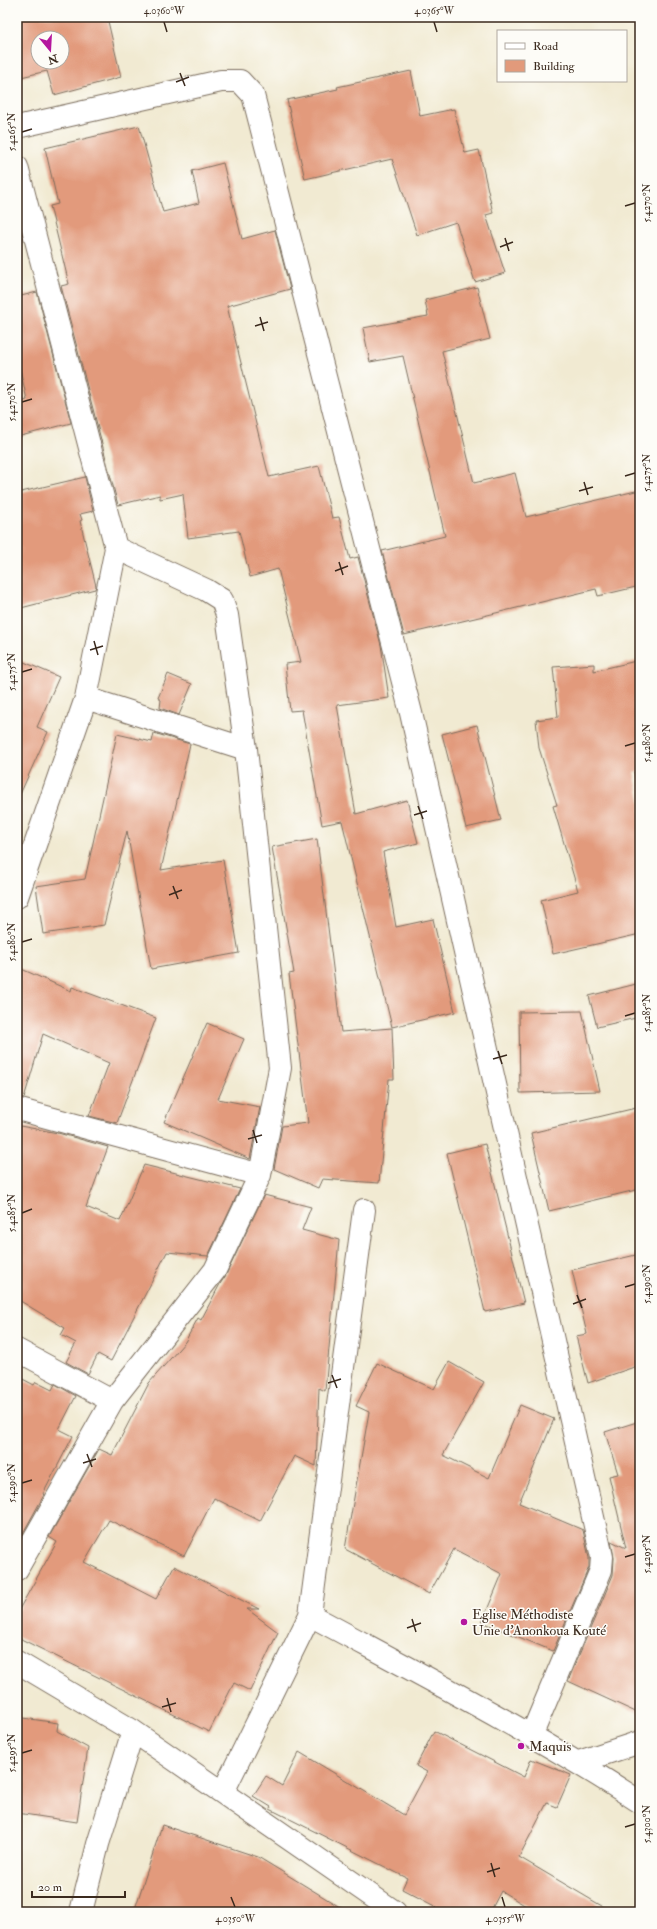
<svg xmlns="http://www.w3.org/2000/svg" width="657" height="1929" font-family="'IM FELL Double Pica',serif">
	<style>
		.building { fill: #e29a7b; fill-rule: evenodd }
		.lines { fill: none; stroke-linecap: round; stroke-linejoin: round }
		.minor-casing { stroke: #7b6d5d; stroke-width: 24 }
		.minor { stroke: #fff; stroke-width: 22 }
		.ticks { fill: none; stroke: #3b2a1e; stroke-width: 1.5 }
		.poi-dot { fill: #b5179e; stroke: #fdfcf7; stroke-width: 1.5 }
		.labels { text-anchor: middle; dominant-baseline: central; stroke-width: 3; stroke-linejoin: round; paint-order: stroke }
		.poi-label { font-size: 14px; fill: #3b2a1e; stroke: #fdfcf7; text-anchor: start }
		.neatline { fill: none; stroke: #3b2a1e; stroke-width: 1.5 }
		.ticks-label { font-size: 10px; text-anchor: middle; fill: #3b2a1e }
	</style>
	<rect width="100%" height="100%" fill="#fdfcf7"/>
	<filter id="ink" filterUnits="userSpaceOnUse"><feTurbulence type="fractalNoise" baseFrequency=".025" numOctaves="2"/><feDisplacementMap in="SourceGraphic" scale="8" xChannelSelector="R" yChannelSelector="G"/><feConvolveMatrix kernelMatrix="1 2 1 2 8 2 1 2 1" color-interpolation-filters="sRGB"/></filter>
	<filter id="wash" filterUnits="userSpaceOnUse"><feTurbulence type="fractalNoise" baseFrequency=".012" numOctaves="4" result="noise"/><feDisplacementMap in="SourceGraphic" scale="16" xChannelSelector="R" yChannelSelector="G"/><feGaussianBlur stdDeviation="0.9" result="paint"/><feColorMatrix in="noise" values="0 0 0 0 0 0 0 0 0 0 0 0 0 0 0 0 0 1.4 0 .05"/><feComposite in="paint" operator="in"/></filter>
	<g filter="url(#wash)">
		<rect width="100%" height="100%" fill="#f1ead2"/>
		<g id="blocks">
			<path class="building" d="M 17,17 L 107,17 L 121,77 L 54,95 L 47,71 L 21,77 L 17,61 ZM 38,38 L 62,38 L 62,62 L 38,62 Z
				M 411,71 L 420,116 L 454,109 L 465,153 L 479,150 L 493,213 L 486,215 L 505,273 L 475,282 L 456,222 L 417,235 L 392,159 L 305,179 L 287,100 L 338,89 L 337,87 Z
				M 139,126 L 163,212 L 199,203 L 192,171 L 223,163 L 242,239 L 275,230 L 290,289 L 227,306 L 269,477 L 319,466 L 332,518 L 339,517 L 350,559 L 358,557 L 381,645 L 389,698 L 337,705 L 356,814 L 407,800 L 418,843 L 383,852 L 396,927 L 433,919 L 455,1012 L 392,1027 L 342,821 L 322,825 L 302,710 L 290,711 L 285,664 L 301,662 L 278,569 L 250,577 L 239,531 L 188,538 L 183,494 L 160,499 L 160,495 L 118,505 L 61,286 L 69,284 L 50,206 L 58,204 L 45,148 Z
				M 477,287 L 490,339 L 442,351 L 474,483 L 515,473 L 526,517 L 640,490 L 640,586 L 598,596 L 596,589 L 404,635 L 382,551 L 445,536 L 403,356 L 370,362 L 363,328 L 428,316 L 425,300 Z
				M 37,292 L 71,423 L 17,437 L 17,403 L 27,400 L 17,355 L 17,297 Z
				M 85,477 L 93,511 L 80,514 L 82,520 L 80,521 L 96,586 L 95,589 L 17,609 L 17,493 Z
				M 17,659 L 59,677 L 37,727 L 48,732 L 17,801 Z
				M 636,661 L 640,676 L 640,771 L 634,772 L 640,799 L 640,934 L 553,954 L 541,900 L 578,891 L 553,806 L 557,805 L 539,748 L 536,720 L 558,717 L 553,667 L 594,664 L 594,671 Z
				M 168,674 L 192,684 L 179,715 L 160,708 L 161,700 L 158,698 Z
				M 477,725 L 501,820 L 466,828 L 442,734 Z
				M 154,733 L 190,744 L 161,870 L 223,860 L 239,953 L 151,969 L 127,831 L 104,925 L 43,934 L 36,886 L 85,879 L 117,734 L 152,742 Z
				M 317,839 L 341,1032 L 392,1028 L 394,1079 L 389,1079 L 379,1183 L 322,1179 L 318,1188 L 274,1169 L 282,1126 L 308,1123 L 289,974 L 294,973 L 272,847 Z
				M 17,967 L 71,991 L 72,987 L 156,1018 L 117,1123 L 89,1116 L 109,1063 L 43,1034 L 24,1098 L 17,1097 Z
				M 640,983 L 640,1017 L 597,1027 L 589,996 Z
				M 582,1011 L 600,1091 L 520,1093 L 519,1012 Z
				M 207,1023 L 244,1039 L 218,1099 L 260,1107 L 250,1159 L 164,1122 Z
				M 640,1107 L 640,1189 L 549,1211 L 531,1133 Z
				M 20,1126 L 58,1133 L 108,1147 L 86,1207 L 120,1221 L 144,1165 L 240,1189 L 208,1256 L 167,1252 L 111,1361 L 98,1354 L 88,1374 L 66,1362 L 76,1343 L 61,1335 L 65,1328 L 17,1299 L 17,1142 Z
				M 485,1144 L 524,1303 L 485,1312 L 447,1153 Z
				M 264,1195 L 311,1207 L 302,1230 L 339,1240 L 325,1391 L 319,1388 L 316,1466 L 294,1456 L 260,1521 L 214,1498 L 184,1556 L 109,1520 L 84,1562 L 156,1599 L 174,1566 L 259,1609 L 247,1609 L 278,1632 L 250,1691 L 234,1683 L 209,1732 L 17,1637 L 17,1613 L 57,1542 L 49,1537 L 99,1449 L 112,1455 L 149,1383 L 185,1342 L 198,1318 L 201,1320 L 220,1284 L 226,1275 Z
				M 640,1254 L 640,1365 L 588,1383 L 576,1336 L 587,1334 L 572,1270 Z
				M 449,1362 L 484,1382 L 443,1455 L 489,1478 L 520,1405 L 554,1419 L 519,1503 L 583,1530 L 589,1558 L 589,1567 L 553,1651 L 482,1622 L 502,1574 L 454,1549 L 429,1594 L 345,1549 L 369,1412 L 356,1406 L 377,1363 L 434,1389 Z
				M 17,1376 L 34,1385 L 36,1382 L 52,1390 L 55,1384 L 76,1396 L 59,1429 L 73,1436 L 43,1494 L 44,1495 L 17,1544 Z
				M 640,1421 L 640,1714 L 568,1681 L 613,1575 L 614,1558 L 611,1541 L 626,1548 L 609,1476 L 618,1474 L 605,1432 Z
				M 17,1717 L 58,1723 L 57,1731 L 88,1748 L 77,1822 L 17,1813 Z
				M 434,1731 L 524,1777 L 531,1759 L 571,1775 L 557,1807 L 547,1803 L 519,1857 L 612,1912 L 536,1912 L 501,1891 L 490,1912 L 446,1912 L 402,1889 L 407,1878 L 270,1809 L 271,1807 L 253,1796 L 266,1776 L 282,1786 L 299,1752 L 404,1815 L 427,1772 L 416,1766 Z
				M 162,1825 L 258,1857 L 348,1912 L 134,1912 Z"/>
		</g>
	</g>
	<g filter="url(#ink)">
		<use href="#blocks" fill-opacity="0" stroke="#7b6d5d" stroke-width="1"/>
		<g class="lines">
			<defs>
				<path id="minor" d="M 17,127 L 221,81 L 240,81 L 253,95 L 411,713 L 602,1557 L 601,1570 L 532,1734
					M 17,167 L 116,548 L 86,698 L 17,897
					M 86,698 L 246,749
					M 17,1109 L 260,1175
					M 17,1350 L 112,1401
					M 17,1569 L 112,1401 L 215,1270 L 260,1175 L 280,1068 L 246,749 L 227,615 L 222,600 L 206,590 L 116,548
					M 310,1615 L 364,1210
					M 17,1662 L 133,1731 L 395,1912
					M 579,1762 L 640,1742
					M 223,1792 L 310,1615 C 421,1675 534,1733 640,1802
					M 81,1912 L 98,1844 L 133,1731"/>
			</defs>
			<use href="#minor" class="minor-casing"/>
			<use href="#minor" class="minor"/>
		</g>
	</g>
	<path class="ticks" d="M 164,22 L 167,32M 434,22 L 437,32M 180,73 L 185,86M 176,82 L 189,77M 22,132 L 32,129M 625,206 L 635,203M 505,238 L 509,251M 500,247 L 513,242M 260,317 L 264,331M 255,326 L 268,322M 22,402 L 32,399M 625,476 L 635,473M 584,482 L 588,495M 579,491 L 593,487M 339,562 L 343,575M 335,571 L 348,566M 94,641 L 98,655M 90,650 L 103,646M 22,672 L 32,669M 625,746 L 635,743M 418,806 L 423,819M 414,815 L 427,811M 173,886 L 178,899M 169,895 L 182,890M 22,942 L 32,939M 625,1016 L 635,1013M 498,1051 L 502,1064M 493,1059 L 507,1055M 253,1130 L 257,1143M 248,1139 L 262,1135M 22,1213 L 32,1209M 625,1287 L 635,1284M 577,1295 L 582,1308M 573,1304 L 586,1299M 332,1375 L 337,1388M 328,1383 L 341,1379M 87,1454 L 92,1467M 83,1463 L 96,1459M 22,1483 L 32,1480M 625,1557 L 635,1554M 412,1619 L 416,1632M 407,1628 L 421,1623M 167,1698 L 171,1712M 162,1707 L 176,1703M 22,1753 L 32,1750M 625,1827 L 635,1824M 491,1863 L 495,1877M 487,1872 L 500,1868M 231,1897 L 235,1907M 502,1897 L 505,1907"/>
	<g class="poi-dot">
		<circle cx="464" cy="1622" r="4"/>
		<circle cx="521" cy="1746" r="4"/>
	</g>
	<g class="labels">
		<g class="poi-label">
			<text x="472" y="1614">Eglise Méthodiste<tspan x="472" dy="16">Unie d'Anonkoua Kouté</tspan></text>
			<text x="529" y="1746">Maquis</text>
		</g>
	</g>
	<rect width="657" height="1929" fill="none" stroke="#fdfcf7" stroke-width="44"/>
	<rect x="497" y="30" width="130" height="52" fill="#fdfcf7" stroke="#afa8a0"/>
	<rect x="505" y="43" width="20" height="6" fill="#ffffff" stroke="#afa8a0"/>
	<text x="533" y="50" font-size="12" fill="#3b2a1e">Road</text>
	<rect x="505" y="60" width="20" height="12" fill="#e29a7b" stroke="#afa8a0"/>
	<text x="533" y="70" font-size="12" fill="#3b2a1e">Building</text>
	<g transform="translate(50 50) rotate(162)"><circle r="19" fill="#fdfcf7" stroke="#afa8a0"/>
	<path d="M0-3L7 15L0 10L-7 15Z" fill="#b5179e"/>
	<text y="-6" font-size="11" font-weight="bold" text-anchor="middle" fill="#3b2a1e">N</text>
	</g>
	<path d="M32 1891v6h93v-6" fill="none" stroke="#3b2a1e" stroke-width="2"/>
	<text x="38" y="1891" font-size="12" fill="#3b2a1e" stroke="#fdfcf7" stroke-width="3" paint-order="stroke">20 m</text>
	<rect x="22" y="22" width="613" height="1885" class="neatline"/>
	<g class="ticks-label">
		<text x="164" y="14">4.0360°W</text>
		<text x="434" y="14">4.0365°W</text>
		<text transform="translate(11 132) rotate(-90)" y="4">5.4265°N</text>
		<text transform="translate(646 203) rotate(-90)" y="4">5.4270°N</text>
		<text transform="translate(11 402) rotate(-90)" y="4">5.4270°N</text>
		<text transform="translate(646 473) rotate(-90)" y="4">5.4275°N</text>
		<text transform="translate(11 672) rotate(-90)" y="4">5.4275°N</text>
		<text transform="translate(646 743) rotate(-90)" y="4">5.4280°N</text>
		<text transform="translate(11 942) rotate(-90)" y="4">5.4280°N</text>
		<text transform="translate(646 1013) rotate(-90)" y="4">5.4285°N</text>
		<text transform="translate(11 1213) rotate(-90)" y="4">5.4285°N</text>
		<text transform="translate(646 1284) rotate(-90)" y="4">5.4290°N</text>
		<text transform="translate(11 1483) rotate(-90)" y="4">5.4290°N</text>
		<text transform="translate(646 1554) rotate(-90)" y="4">5.4295°N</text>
		<text transform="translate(11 1753) rotate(-90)" y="4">5.4295°N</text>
		<text transform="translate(646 1824) rotate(-90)" y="4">5.4300°N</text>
		<text x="235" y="1922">4.0350°W</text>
		<text x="505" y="1922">4.0355°W</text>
	</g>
</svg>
